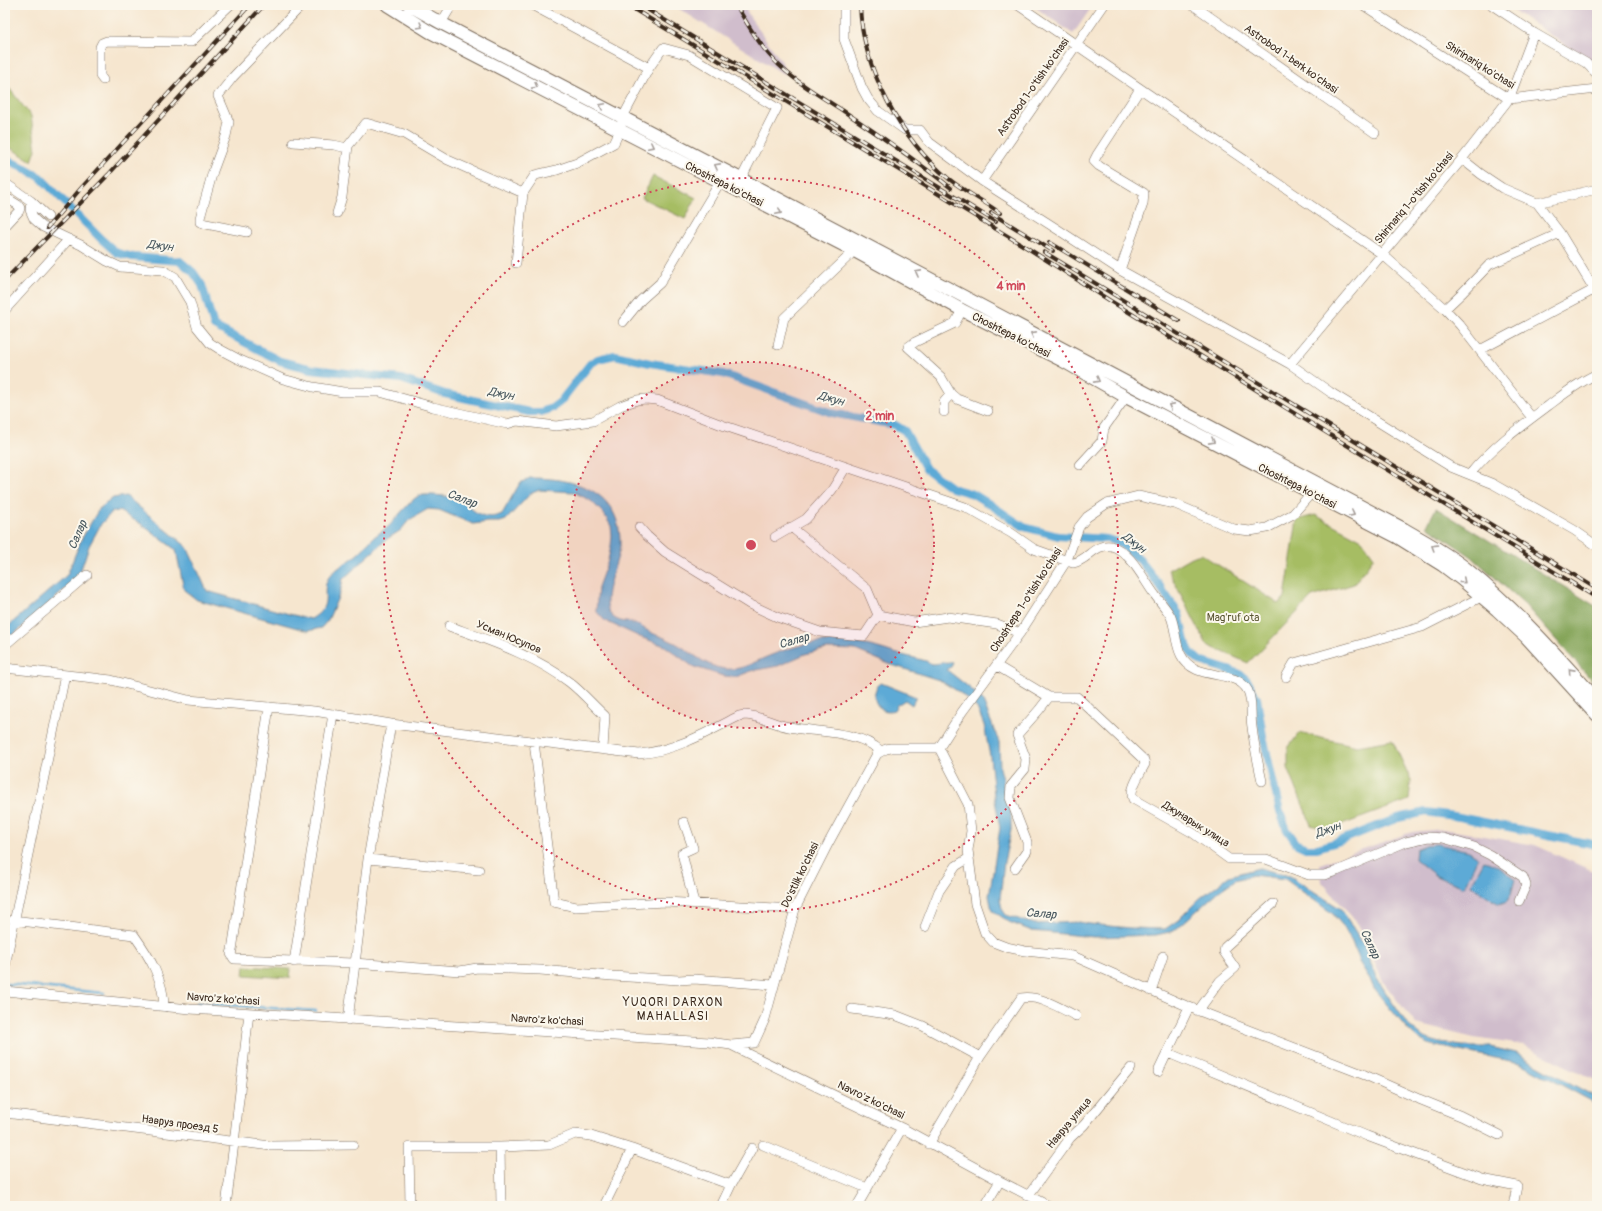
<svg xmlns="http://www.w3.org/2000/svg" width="1602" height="1211" font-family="Pangolin,sans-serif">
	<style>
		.industrial { fill: #d0bdcc }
		.green { fill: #a6bd63; stroke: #707440 }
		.forest { fill: #84a459; stroke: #60673c }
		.water { fill: #5daad6; stroke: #4c6a7a }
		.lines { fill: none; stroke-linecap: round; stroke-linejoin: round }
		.stream { stroke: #5daad6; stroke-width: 2.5 }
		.canal { stroke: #5daad6; stroke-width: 8 }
		.minor-casing { stroke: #7c6c5c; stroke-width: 10 }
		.major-casing { stroke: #7c6c5c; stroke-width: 14 }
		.minor { stroke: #fff; stroke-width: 9 }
		.major { stroke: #fff; stroke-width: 12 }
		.rail-casing { stroke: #3b2a1e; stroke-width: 4 }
		.rail { stroke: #fbf7ec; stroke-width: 2.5; stroke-dasharray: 8; stroke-linecap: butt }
		.oneway { stroke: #a79f9a }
		.ring { fill: none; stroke: #d1495b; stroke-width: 2; stroke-dasharray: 2 4 }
		.labels { text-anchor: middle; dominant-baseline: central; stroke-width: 4; stroke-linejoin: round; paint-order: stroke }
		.street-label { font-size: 11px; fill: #3b2a1e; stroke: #fbf7ec }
		.park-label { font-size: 11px; fill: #5b5633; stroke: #fbf7ec }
		.water-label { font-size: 12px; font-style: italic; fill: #47575e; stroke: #fbf7ec }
		.neighbourhood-label { font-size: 12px; letter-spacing: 1px; fill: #3b2a1e; stroke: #fbf7ec }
		.centre { fill: #d1495b; stroke: #fbf7ec; stroke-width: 2 }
		.ring-label { font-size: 12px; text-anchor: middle; font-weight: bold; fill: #d1495b; stroke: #fbf7ec; stroke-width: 4; stroke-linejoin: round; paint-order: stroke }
	</style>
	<rect width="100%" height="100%" fill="#fbf7ec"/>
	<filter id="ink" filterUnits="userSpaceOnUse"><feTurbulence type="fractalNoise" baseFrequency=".025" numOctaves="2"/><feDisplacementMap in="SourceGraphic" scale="8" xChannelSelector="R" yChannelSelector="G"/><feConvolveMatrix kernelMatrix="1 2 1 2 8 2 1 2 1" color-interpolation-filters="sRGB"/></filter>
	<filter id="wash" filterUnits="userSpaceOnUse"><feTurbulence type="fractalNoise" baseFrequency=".012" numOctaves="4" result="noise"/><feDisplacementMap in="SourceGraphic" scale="16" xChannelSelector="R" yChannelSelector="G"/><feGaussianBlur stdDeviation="0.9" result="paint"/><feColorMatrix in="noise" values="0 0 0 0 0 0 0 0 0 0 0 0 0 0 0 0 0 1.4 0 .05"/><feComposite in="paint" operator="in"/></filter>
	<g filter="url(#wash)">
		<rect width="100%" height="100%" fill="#f6e6cf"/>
		<path class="industrial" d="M 673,5 L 744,5 L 750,17 L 782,62 L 785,75 Z
			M 1032,5 L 1093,5 L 1073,34 Z
			M 1505,5 L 1597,5 L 1597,66 Z
			M 1443,829 L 1535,845 L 1597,873 L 1597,1081 L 1523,1045 L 1474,1038 L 1416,1024 L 1383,982 L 1358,924 L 1322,882 L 1320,864 L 1412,832 Z"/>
		<path class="green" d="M 5,83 L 31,116 L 36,150 L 32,161 L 5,145 Z
			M 653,176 L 696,198 L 685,219 L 642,198 Z
			M 1315,515 L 1362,540 L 1374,557 L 1354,584 L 1312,597 L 1248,663 L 1207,645 L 1168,570 L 1191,557 L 1201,554 L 1279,604 L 1285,597 L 1297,520 Z
			M 1299,733 L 1357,746 L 1392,740 L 1411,780 L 1409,800 L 1328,830 L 1311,825 L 1288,768 L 1288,748 Z
			M 245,966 L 291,969 L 290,978 L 244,975 Z"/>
		<path class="forest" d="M 1436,508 L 1597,607 L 1597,686 L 1525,605 L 1472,557 L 1427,526 Z"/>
		<path class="water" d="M 530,478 C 575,478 622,490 620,546 C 619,563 594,608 616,619 C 621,622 628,622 633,623 C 640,625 646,630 652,633 C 658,636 664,637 669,640 C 689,648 702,666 725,669 C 741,670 748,665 762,659 C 777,652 806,642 823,642 C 847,640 871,645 894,653 C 905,656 916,658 926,661 C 928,662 930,663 932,664 C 939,664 945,661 953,663 L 951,667 L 947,670 L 971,689 L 982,699 L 999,742 L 1000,768 L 1003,779 L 1004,792 L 1011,812 L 1011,830 L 1004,862 L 1000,899 L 1002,909 L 1006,915 L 1034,924 L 1079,922 L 1090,924 L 1130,928 L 1165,929 L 1177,921 L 1199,899 L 1229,876 L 1259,868 L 1290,876 L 1341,909 L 1364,945 L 1376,977 L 1388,996 L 1408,1025 L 1424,1038 L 1440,1043 L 1470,1047 L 1490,1047 L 1516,1053 L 1597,1098 L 1597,1104 L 1520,1063 L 1431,1045 L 1418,1039 L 1408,1030 L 1374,989 L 1370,979 L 1359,962 L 1352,942 L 1343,926 L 1333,914 L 1285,879 L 1253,875 L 1235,880 L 1219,891 L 1174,931 L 1156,935 L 1094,937 L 1032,931 L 1009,922 L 992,910 L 989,896 L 1000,828 L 994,795 L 990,756 L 984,725 L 977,708 L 959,692 L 939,680 L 889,664 L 855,650 L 827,649 L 805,654 L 778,666 L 751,671 L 736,677 L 723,676 L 692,666 L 665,646 L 640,637 L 605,621 L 596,611 L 598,587 L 608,560 L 611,546 L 612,536 L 611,526 L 604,514 L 591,501 L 574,492 L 539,490 L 530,494 L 506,520 L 500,522 L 488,522 L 473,524 L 439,510 L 428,509 L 409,520 L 401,530 L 387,539 L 343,579 L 340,593 L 328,620 L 321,628 L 308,631 L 197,600 L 184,590 L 176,550 L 141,524 L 119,511 L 112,512 L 101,524 L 89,546 L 78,578 L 5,642 L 5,629 L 67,575 L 81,540 L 99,509 L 113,498 L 126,496 L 187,547 L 207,591 L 289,614 L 311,619 C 335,605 319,593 329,577 C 335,569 345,564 353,558 C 361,552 367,544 374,537 C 379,533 385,530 389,526 C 396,519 412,498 419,496 C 427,493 451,497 461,498 C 472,511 484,522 502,514 L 520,483 Z
			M 881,683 L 916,697 L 912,705 L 905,700 L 897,705 L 894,710 C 876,716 868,692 881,683 Z
			M 1437,844 L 1469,851 L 1478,857 L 1464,887 L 1436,876 L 1415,859 L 1416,849 L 1426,845 Z
			M 1484,861 C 1496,864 1505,871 1515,879 L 1511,894 L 1507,901 L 1499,904 L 1471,885 Z"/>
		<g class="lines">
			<path class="stream" d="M 7,984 L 104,993
				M 197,1003 L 316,1011"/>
			<path class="canal" d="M 5,158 L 40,177 L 101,239 L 117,253 L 133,257 L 180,261 L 193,272 L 202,285 L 214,326 L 280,361 L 312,369 L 401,379 L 445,394 L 529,412 L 541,412 L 552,408 L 560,402 L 590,364 L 598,359 L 615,355 L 650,363 L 723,374 L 832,413 L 895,425 L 905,431 L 926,469 L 952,488 L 973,494 L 991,505 L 1024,527 L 1058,536 L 1107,539 L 1118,542 L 1140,560 L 1159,585 L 1179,614 L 1185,641 L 1191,653 L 1200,661 L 1238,673 L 1247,680 L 1257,698 L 1263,736 L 1280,812 L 1287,830 L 1297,844 L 1306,848 L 1317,848 L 1334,843 L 1398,818 L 1426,812 L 1454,816 L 1597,845"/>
		</g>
	</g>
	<g filter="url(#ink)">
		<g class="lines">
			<defs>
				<path id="minor" d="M 532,5 L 649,68
					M 844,5 L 844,39 L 862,88 L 868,99 L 878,111 L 905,130 L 920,130 L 929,142 L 982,181 L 1057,229 L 1120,270 L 1290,364 L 1330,392 L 1451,467 L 1493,484 L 1574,530 L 1597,546
					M 1018,5 L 1382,254 L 1445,309 L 1460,325 L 1532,418
					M 1193,5 L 1375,133
					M 1363,5 L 1509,99 L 1597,89
					M 1492,5 L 1534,33 L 1586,63 L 1597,74
					M 441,23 L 452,5
					M 103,80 L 100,76 L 100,47 L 102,43 L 107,41 L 191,42 L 230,5
					M 293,142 L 334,145 L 347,148
					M 1462,159 L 1481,174 L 1502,188 L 1537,203 L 1560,233 L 1597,294
					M 982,181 L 1104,5
					M 5,183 L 31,201 L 48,217
					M 5,197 L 18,205 L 20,208 L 19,211 L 5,226
					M 31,201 L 30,210 L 34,219 L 43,227 L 81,245 L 107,261 L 120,267 L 163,270 L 175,277 L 190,302 L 197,327 L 210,343 L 221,350 L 238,359 L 283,379 L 313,387 L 343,392 L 380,392 L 433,407 L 507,424 L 517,421 L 556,426 L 593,421 L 620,406 L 637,400 L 645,399 L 657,400 L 722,425 L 965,507 L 1011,533 L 1034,549 L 1073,563 C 1087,561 1095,543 1111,546 C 1131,551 1144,581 1155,595 C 1160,602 1167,609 1171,617 C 1176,630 1175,643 1181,655 C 1195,683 1235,667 1248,691 C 1253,702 1250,715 1252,727 C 1254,745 1258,763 1262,781
					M 1537,203 L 1597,189
					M 337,213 L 342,197 L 348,146 L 366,123 L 404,134 L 448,160 L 523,193
					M 247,232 L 206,224 L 200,222 L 200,218 L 213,171 L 226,136 L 229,122 L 218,96 L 233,77 L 302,5
					M 516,263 L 523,193 L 535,175 L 557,170 L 577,163 L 614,143 L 620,130 L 623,117 L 649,68 L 663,48 L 689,55 L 777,108 L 741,179
					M 1120,270 L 1143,204 L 1144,193 L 1099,166 L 1094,161 L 1097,155 L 1140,89
					M 1445,309 L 1463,292 L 1489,265 L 1560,233
					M 5,310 L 69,239
					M 962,310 L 955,323 L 915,342 L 908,347 L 941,377 L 951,394 L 957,399 L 988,411
					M 623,322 L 641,300 L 660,283 L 720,182
					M 778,345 L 784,318 L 850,255 L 851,249
					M 1480,350 L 1597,288
					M 1290,364 L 1462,159 L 1509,99 L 1534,33
					M 944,412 L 944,402 L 951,394
					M 1080,465 L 1102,441 L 1104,428 L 1126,397
					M 1470,474 C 1492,447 1521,426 1548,406 C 1564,394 1579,382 1597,374
					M 639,527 L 647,536 L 665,552 L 749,604 L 777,617 L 820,632 L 864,636 L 878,615
					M 791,527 L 867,589 L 878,615
					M 775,537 L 806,519 L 832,490 L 846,467
					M 878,615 L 914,622 L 948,617 L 997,624 L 1020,633
					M 449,626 C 490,641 534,655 569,682 C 582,692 593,705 605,716 L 603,749
					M 5,645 L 87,575
					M 997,666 L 1049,697 L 1077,697 L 1144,760 L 1145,764 C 1141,772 1128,791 1133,799 L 1193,833 L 1229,859 L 1266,859 L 1309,875 L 1324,875 L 1337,871 L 1406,842 L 1428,837 L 1443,838 L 1474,847 L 1490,855 L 1523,877 L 1526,885 L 1519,901
					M 5,668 L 111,680 L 188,700 L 314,711 L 391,724 L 639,754 C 675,751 708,732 739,716 L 745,715 C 760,716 774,724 789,727 C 819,733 857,730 881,751
					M 1286,677 L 1294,663 L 1422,627 L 1481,597
					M 269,707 L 232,950 L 231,954 L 234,959 L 354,963 L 460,971 L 477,968 L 540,970 L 612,976 L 679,980 L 694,979 L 774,985
					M 534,742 L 554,902 L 576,907 L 665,902 L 795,909
					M 939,748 L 968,804 L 971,831 L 968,850 L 975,904 L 985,933 L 993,942 L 1006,947 L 1025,951 L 1073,956 L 1189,1007 L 1365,1075 L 1419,1099 L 1461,1116 L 1499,1135
					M 939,748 L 962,712 L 1020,633 L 1067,560 L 1079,527 L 1087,517 L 1106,504 L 1138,496 L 1175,504 L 1234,529 L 1250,531 L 1267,528 L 1293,514 L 1315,489
					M 684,822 L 693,848 L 682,853 L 694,903
					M 368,859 L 479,870
					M 1015,868 L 1027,851 L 1027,842 L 1010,798 L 1011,786 L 1025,769 L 1026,759 L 1017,735 L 1039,710 L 1049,697
					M 13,920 L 134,935 C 149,956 164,980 164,1007
					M 925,927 L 939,891 L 956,866 L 969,858
					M 294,962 L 333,714
					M 5,966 L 65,675
					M 5,991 L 190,1009 L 709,1042 L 731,1045 L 751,1055 L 902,1128 L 1000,1181 L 1049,1206
					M 1151,991 L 1163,956
					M 852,1009 L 895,1015 L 923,1026 L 980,1057
					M 1198,1011 L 1220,981 L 1235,968 L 1224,952 L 1225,947 L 1273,904
					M 348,1020 L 368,859 L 391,724
					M 731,1045 L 754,1043 L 765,1019 L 795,909 L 829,842 L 877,754 L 886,749 L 891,748 L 939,748
					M 1168,1053 L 1367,1136 L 1482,1179 L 1517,1186 L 1513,1206
					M 1158,1072 L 1189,1007
					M 5,1113 L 271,1146 L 353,1145
					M 929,1144 L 980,1057 L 1021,998 C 1040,995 1060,1008 1076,1016
					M 763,1145 L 867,1188
					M 500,1147 L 501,1206
					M 731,1185 L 752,1148
					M 1028,1196 L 1070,1138 L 1084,1125 L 1131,1068
					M 226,1206 L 234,1143 L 249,1013
					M 410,1206 L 409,1147 L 500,1147 L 549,1145 L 575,1134 L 591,1136 L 632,1149 L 731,1185 L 721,1206
					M 604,1206 L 632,1149
					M 857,1206 L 902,1128
					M 985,1206 L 1000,1181"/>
				<path id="major" d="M 387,5 L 430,32 L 851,249 L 962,310 L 1063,361 L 1126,397 L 1397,537 L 1442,565 L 1462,580 L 1497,610 L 1526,637 L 1597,715
					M 409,5 L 441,23 L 741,179 L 1404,529 C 1426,542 1449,554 1468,570 C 1516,609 1556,654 1597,700"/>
			</defs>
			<use href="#minor" class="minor-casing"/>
			<use href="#major" class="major-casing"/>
			<use href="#minor" class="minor"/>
			<use href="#major" class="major"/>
			<defs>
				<path id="rail" d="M 627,5 L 1029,249 L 1109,300 L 1597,598
					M 640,5 L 996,222
					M 736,5 C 747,23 757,42 772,58 C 791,79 818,95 842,110 C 879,135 916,160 951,188
					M 860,5 C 862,68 901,140 949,179 C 965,192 984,201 1000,213
					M 991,213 L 1053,251
					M 47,228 L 82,187 L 250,5
					M 1049,242 L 1179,321
					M 1044,252 L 1597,589
					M 5,280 L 108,175 L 264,5"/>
			</defs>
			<use href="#rail" class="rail-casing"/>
			<use href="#rail" class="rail"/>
		</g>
		<defs><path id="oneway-chevron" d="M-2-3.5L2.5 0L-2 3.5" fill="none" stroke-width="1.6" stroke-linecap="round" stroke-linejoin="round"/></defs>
		<g class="oneway">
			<use href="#oneway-chevron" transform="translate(420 26) rotate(31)"/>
			<use href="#oneway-chevron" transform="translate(535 86) rotate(28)"/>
			<use href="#oneway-chevron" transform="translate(602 106) rotate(-153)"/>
			<use href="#oneway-chevron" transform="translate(651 146) rotate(27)"/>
			<use href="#oneway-chevron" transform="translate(717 166) rotate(-152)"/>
			<use href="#oneway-chevron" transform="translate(779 212) rotate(27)"/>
			<use href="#oneway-chevron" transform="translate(918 273) rotate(-152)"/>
			<use href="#oneway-chevron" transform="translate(1033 334) rotate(-152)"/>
			<use href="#oneway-chevron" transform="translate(1097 380) rotate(29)"/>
			<use href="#oneway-chevron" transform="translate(1171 406) rotate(-152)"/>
			<use href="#oneway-chevron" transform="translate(1212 441) rotate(28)"/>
			<use href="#oneway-chevron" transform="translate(1352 514) rotate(27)"/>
			<use href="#oneway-chevron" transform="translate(1434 547) rotate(-148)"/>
			<use href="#oneway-chevron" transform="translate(1463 581) rotate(40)"/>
			<use href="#oneway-chevron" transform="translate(1571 671) rotate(-132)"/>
		</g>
	</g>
	<circle cx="751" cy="545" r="183" fill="#d1495b" fill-opacity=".12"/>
	<g class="ring">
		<circle cx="751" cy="545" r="183"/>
		<circle cx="751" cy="545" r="367"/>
	</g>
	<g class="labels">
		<g class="street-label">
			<text transform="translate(1291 59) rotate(35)">Astrobod 1-berk ko'chasi</text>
			<text transform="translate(1480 65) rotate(32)">Shirinariq ko'chasi</text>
			<text transform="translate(1033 87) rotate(-55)">Astrobod 1-o'tish ko'chasi</text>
			<text transform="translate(724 184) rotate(27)">Choshtepa ko'chasi</text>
			<text transform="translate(1414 198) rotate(-50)">Shirinariq 1-o'tish ko'chasi</text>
			<text transform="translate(1011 335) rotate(27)">Choshtepa ko'chasi</text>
			<text transform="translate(1297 486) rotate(27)">Choshtepa ko'chasi</text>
			<text transform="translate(1026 600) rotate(-57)">Choshtepa 1-o'tish ko'chasi</text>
			<text transform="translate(509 637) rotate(23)">Усман Юсупов</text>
			<text transform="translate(1196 824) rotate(32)">Джунарык улица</text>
			<text transform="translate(800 875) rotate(-64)">Do'stlik ko'chasi</text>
			<text transform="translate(223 999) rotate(4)">Navro'z ko'chasi</text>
			<text transform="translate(547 1020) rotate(3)">Navro'z ko'chasi</text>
			<text transform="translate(871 1100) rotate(26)">Navro'z ko'chasi</text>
			<text transform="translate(1069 1123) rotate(-50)">Навруз улица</text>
			<text transform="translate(180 1124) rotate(8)">Навруз проезд 5</text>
		</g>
		<g class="park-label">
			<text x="1233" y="617">Mag'ruf ota</text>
		</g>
		<g class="water-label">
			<text transform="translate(160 246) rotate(8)">Джун</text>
			<text transform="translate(501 394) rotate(12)">Джун</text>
			<text transform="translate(831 399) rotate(16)">Джун</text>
			<text transform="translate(462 499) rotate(21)">Салар</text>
			<text transform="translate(78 535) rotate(-66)">Салар</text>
			<text transform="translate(1134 543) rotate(38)">Джун</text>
			<text transform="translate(794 641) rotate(-16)">Салар</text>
			<text transform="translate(1328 830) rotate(-19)">Джун</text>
			<text transform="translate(1041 914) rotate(5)">Салар</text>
			<text transform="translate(1370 944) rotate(66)">Салар</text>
		</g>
		<g class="neighbourhood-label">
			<text x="673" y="1002">YUQORI DARXON<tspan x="673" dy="14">MAHALLASI</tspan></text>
		</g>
	</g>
	<circle cx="751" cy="545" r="6" class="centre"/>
	<g class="ring-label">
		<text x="1011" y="290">4 min</text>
		<text x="880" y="420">2 min</text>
	</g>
	<rect width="1602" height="1211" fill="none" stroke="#fbf7ec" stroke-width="20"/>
</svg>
